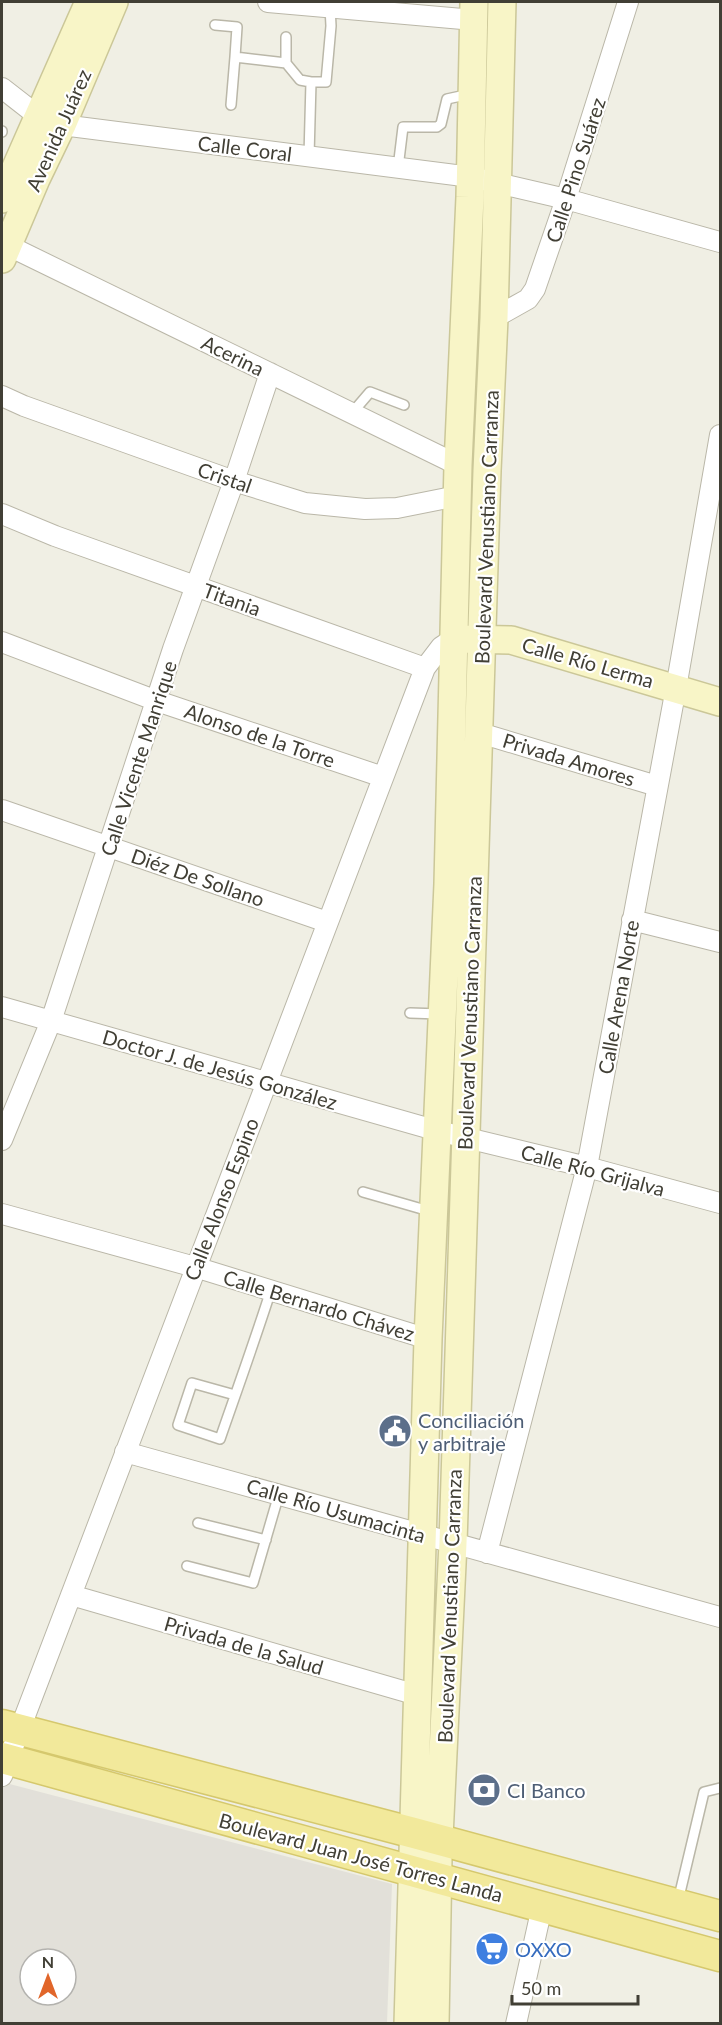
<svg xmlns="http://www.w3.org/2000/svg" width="722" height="2025" font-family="Lato,sans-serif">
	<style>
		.industrial { fill: #e2e0d9; fill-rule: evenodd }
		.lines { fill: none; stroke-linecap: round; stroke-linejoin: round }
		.lane-casing { stroke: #bab7a8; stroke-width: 12 }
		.street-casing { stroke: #bab7a8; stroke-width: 22 }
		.secondary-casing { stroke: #cbc798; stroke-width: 30 }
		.primary-casing { stroke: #d5c86d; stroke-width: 33 }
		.lane { stroke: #fff; stroke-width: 9 }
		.street { stroke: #fff; stroke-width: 20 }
		.secondary { stroke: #f8f5c7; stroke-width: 27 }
		.primary { stroke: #f2e99b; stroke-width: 30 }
		.labels { text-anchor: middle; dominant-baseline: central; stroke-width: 4.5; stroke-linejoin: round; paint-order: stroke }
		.street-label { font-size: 20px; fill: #413f35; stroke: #fff }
		.service-label { font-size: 20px; fill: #4e5e75; stroke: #fff; text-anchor: start }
		.shop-label { font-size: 20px; fill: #366cbe; stroke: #fff; text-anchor: start }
	</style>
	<rect width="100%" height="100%" fill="#f0efe4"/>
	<path class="industrial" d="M 2,1782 L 392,1884 L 387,2023 L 2,2023 ZM 30,1959 L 66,1959 L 66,1995 L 30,1995 Z"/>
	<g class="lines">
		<defs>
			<path id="lane" d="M 215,25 L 237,27 L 235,57
				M 286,37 L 286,63
				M 231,105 L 235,57 L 286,63 L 300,80 L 311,82
				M 2,131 L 2,132
				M 309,156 L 311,82 L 326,82 L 331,26 L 330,7
				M 398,168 L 403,127 L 437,127 L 441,124 L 447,99 L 470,94
				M 352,413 L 370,392 L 404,405
				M 410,1013 L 440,1014
				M 363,1192 L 429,1211
				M 235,1395 L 192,1383 L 178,1425 L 220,1439 C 237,1390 255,1340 271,1290
				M 198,1523 L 266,1540
				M 187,1566 L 253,1583 L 279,1494
				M 678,1901 L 704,1792 L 720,1788"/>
			<path id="street" d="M 268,2 L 474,20
				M 2,88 L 38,116 L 62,125 L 471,177 L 566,199 L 720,242
				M 7,245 L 458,465
				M 494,318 L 528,299 L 535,289 L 566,199 L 628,2
				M 2,396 L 24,406 L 234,481 L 305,503 L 365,509 L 397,508 L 457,496
				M 2,514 L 55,536 L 425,668
				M 2,642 L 157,701 L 383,777
				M 480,733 L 657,786
				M 2,810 L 327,922
				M 632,920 L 720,942
				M 2,1007 L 438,1131 L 587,1167 L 720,1203
				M 2,1140 L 51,1021 L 173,649 L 234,481 L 270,373
				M 2,1214 L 195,1267 L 428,1339
				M 125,1452 L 720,1617
				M 487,1553 L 587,1167 L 676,688 L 720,435
				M 71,1595 L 417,1695
				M 2,1776 L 425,668 L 441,647 L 453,639
				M 516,2024 L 542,1907"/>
			<path id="secondary" d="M 2,199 L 89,2
				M 2,259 L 36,179 L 62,125 L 114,2
				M 464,639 L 511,640 L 720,702
				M 408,2024 L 428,1339 L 448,884 L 458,465 L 470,197 L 474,2
				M 435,2024 L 438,1858 L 453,1543 L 487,471 L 494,318 L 502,2"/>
			<path id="primary" d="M 2,1725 L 414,1833 L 720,1916
				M 2,1758 L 720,1956"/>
		</defs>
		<use href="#lane" class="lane-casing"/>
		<use href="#street" class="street-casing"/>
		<use href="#secondary" class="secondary-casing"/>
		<use href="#primary" class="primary-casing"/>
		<use href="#lane" class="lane"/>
		<use href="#street" class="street"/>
		<use href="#secondary" class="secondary"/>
		<use href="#primary" class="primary"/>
	</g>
	<defs>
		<symbol id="civic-disc" viewBox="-11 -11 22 22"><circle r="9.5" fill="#5c6f8a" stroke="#fff"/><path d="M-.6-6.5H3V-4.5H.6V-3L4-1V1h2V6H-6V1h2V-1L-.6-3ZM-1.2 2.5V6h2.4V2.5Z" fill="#fff"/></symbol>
		<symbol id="bank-disc" viewBox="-11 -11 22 22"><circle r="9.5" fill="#5c6f8a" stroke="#fff"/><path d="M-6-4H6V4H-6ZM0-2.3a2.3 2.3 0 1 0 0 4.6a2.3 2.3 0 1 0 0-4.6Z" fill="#fff"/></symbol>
		<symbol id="supermarket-disc" viewBox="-11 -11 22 22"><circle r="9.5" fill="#3f7fe0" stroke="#fff"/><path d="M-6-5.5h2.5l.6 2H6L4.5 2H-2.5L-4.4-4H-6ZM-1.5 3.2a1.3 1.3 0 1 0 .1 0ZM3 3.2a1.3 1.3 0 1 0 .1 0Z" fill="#fff"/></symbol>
	</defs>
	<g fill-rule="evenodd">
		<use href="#civic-disc" x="376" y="1412" width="38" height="38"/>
		<use href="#bank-disc" x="465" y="1771" width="38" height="38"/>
		<use href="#supermarket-disc" x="473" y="1930" width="38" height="38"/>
	</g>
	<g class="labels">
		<g class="street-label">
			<text transform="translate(58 130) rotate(-66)">Avenida Juárez</text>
			<text transform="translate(245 148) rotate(7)">Calle Coral</text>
			<text transform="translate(575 170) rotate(-72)">Calle Pino Suárez</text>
			<text transform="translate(233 355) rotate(26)">Acerina</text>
			<text transform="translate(225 477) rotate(19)">Cristal</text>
			<text transform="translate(486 527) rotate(-88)">Boulevard Venustiano Carranza</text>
			<text transform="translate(232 599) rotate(20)">Titania</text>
			<text transform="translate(588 662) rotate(16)">Calle Río Lerma</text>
			<text transform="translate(260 735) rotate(19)">Alonso de la Torre</text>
			<text transform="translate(138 758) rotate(-72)">Calle Vicente Manrique</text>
			<text transform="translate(569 759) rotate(17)">Privada Amores</text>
			<text transform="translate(198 877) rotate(19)">Diéz De Sollano</text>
			<text transform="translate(618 997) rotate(-80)">Calle Arena Norte</text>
			<text transform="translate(469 1013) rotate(-88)">Boulevard Venustiano Carranza</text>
			<text transform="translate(220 1069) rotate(16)">Doctor J. de Jesús González</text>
			<text transform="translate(593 1170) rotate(15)">Calle Río Grijalva</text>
			<text transform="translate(221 1199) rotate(-69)">Calle Alonso Espino</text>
			<text transform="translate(319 1305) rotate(17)">Calle Bernardo Chávez</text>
			<text transform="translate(336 1510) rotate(16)">Calle Río Usumacinta</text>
			<text transform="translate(449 1606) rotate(-88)">Boulevard Venustiano Carranza</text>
			<text transform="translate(244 1645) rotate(16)">Privada de la Salud</text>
			<text transform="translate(361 1857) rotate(15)">Boulevard Juan José Torres Landa</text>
		</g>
		<g class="service-label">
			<text x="418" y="1420">Conciliación<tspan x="418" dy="23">y arbitraje</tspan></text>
			<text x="507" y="1790">CI Banco</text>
		</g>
		<g class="shop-label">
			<text x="515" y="1949">OXXO</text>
		</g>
	</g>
	<rect width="722" height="2025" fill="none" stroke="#413f35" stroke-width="6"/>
	<g transform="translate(48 1977)"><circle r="28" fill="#ffffff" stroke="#b3b2ae" stroke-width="1.5"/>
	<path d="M0-4.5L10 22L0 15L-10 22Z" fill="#e1662a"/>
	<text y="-9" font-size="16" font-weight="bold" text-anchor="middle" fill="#413f35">N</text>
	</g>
	<path d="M512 1995v9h126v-9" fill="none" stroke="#413f35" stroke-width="3"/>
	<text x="521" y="1995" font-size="18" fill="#413f35" stroke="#ffffff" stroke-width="4.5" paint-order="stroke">50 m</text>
</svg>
